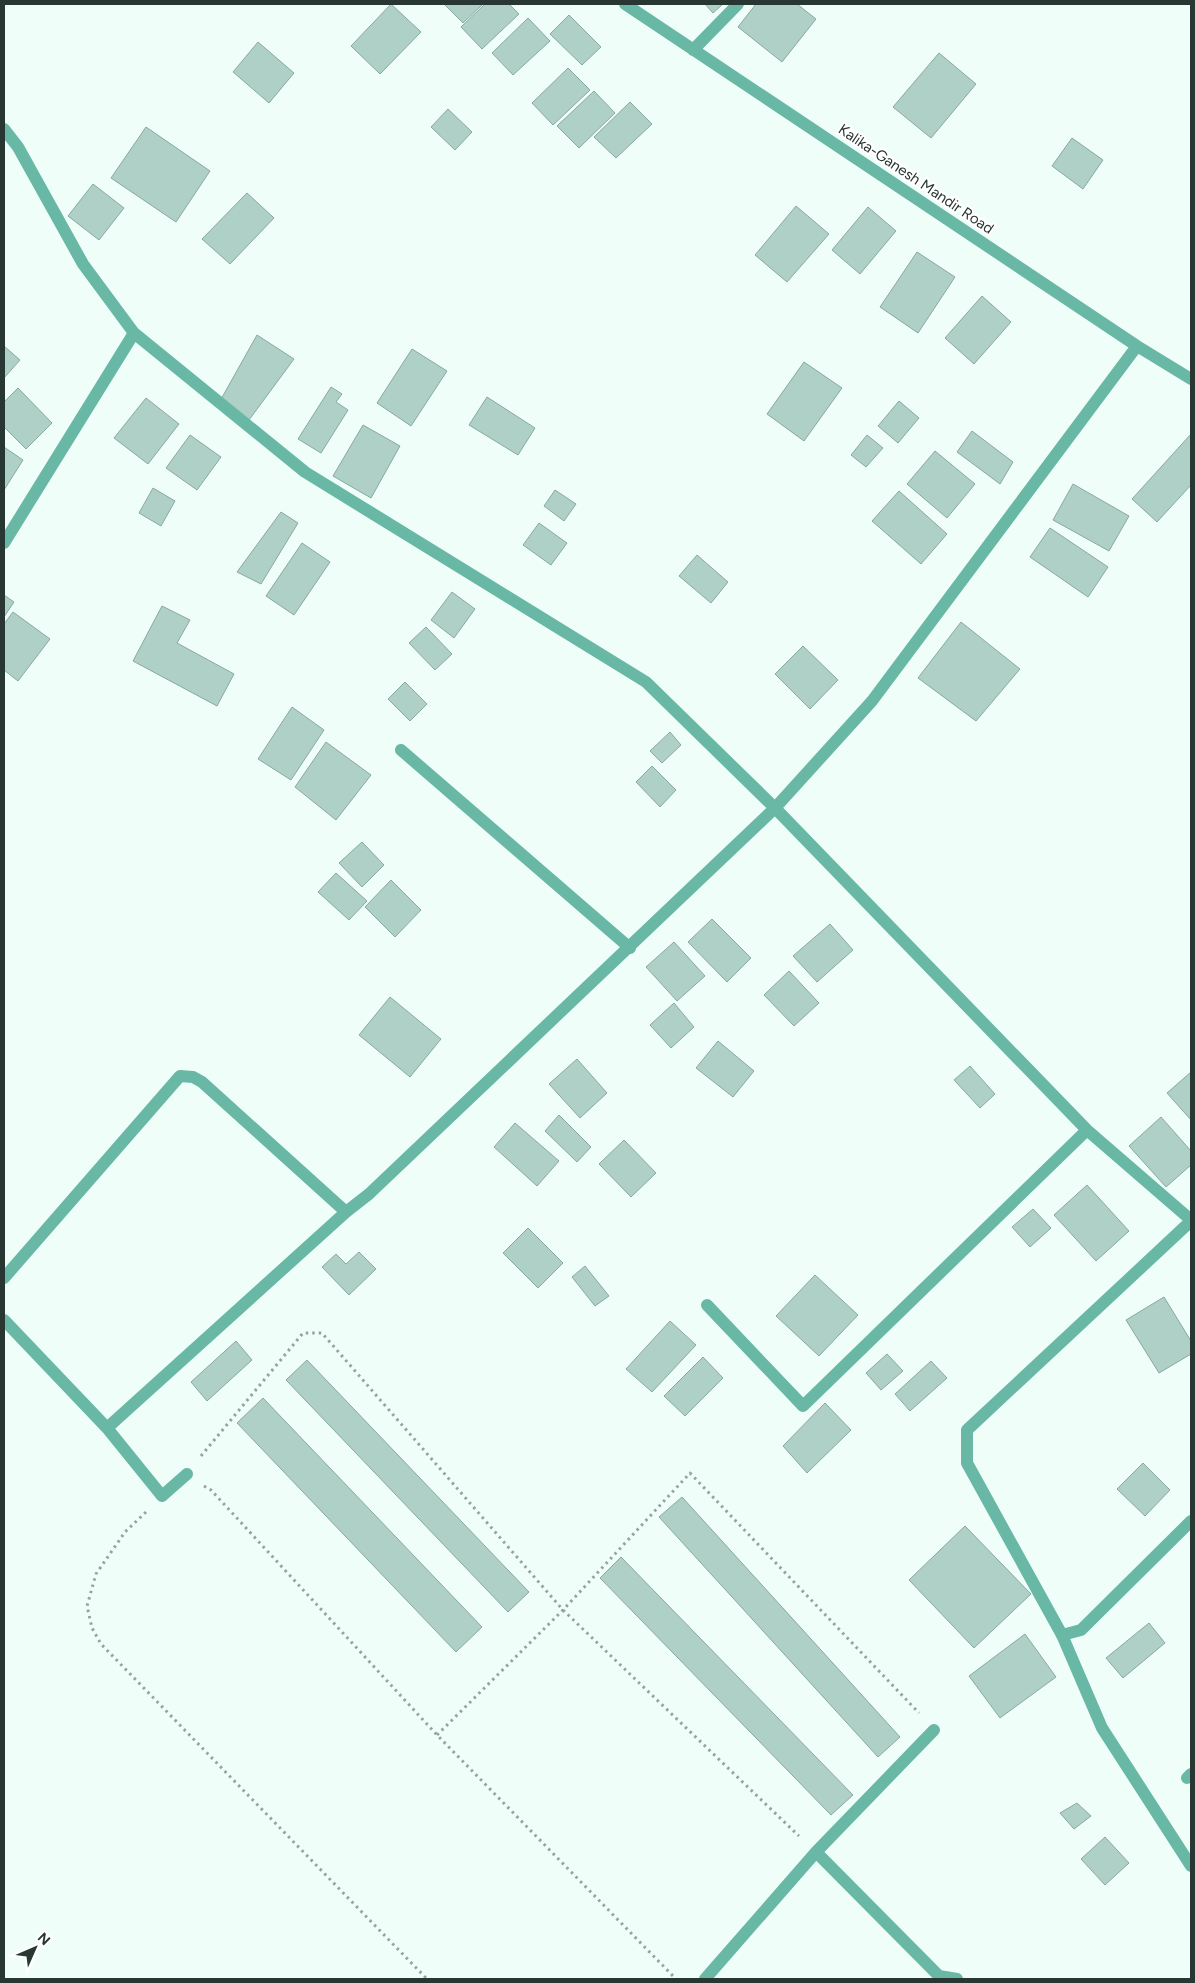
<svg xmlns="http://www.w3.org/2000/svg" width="1195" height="1983" font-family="Figtree,sans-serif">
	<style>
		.building { fill: #aed0c7; stroke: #88a9a0 }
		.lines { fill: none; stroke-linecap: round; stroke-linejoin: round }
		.path { stroke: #96a4a0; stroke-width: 3; stroke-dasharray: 2.5 4; stroke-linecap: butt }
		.lane { stroke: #69b8a6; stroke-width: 12 }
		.street { stroke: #69b8a6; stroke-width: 12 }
		.labels { text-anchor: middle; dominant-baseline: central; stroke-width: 4.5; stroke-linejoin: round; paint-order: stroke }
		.street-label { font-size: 15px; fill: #293733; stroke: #fff }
	</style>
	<rect width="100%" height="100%" fill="#f0fefa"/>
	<path class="building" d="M 391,4 L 421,32 L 380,74 L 351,46 Z
		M 444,4 L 483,4 L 463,23 Z
		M 485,4 L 509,4 L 519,14 L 482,49 L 461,27 Z
		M 705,4 L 723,4 L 713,13 Z
		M 756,4 L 797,4 L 816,19 L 782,62 L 738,27 Z
		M 569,15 L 601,47 L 582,65 L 550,34 Z
		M 528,18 L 550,41 L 513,75 L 492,53 Z
		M 258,42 L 294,73 L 269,103 L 233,72 Z
		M 939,53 L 976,84 L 931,138 L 893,107 Z
		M 568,68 L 590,90 L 553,125 L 532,103 Z
		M 594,91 L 615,113 L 579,148 L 557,126 Z
		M 630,102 L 652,124 L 616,158 L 594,137 Z
		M 448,109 L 472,132 L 455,150 L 431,127 Z
		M 146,127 L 210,171 L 176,222 L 111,178 Z
		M 1072,138 L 1103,160 L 1083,189 L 1052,166 Z
		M 93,184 L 124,208 L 99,240 L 68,216 Z
		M 247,193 L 274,218 L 230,264 L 202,239 Z
		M 796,206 L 829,234 L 787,282 L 755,255 Z
		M 868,207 L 896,231 L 860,274 L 832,250 Z
		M 917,252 L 955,277 L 918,333 L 880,307 Z
		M 982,296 L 1011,322 L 974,364 L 945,338 Z
		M 257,335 L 294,359 L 249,420 L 220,401 Z
		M 4,346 L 20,360 L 4,378 Z
		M 412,349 L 447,371 L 411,426 L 377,403 Z
		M 804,362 L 842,388 L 804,441 L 767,414 Z
		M 331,387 L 342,394 L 336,402 L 348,410 L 321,453 L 298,439 Z
		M 18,388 L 52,423 L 26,449 L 4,427 L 4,402 Z
		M 487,397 L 535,428 L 518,455 L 469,425 Z
		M 146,398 L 179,424 L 148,464 L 114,438 Z
		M 899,401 L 919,418 L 898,443 L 878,426 Z
		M 363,425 L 400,446 L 371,498 L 333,476 Z
		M 972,431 L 1013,462 L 1000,484 L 957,452 Z
		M 1191,434 L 1191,485 L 1157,522 L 1132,499 Z
		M 190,435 L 221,457 L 197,490 L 166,468 Z
		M 867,435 L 883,448 L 866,467 L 851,455 Z
		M 4,447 L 23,460 L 4,490 Z
		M 935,451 L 975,484 L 947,518 L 907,484 Z
		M 1073,484 L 1129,516 L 1109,551 L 1053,520 Z
		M 153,488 L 175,501 L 161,526 L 139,513 Z
		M 555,490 L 576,504 L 564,521 L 544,506 Z
		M 899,491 L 947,534 L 921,564 L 872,521 Z
		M 281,512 L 298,523 L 261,584 L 237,572 Z
		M 539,523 L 567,543 L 551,565 L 523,545 Z
		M 1050,528 L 1108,567 L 1088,597 L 1030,557 Z
		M 302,543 L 330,562 L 294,615 L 266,596 Z
		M 697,555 L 728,582 L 711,603 L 679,576 Z
		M 452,592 L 475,609 L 454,638 L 431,620 Z
		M 4,595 L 14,602 L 4,617 Z
		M 162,606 L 190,620 L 177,643 L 234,674 L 217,706 L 133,661 Z
		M 13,612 L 50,639 L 18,681 L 4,670 L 4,624 Z
		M 961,622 L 1020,669 L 976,721 L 918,678 Z
		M 426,627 L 452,654 L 435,670 L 409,643 Z
		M 803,646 L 838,680 L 810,709 L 775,674 Z
		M 405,682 L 427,704 L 410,721 L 388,699 Z
		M 292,707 L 324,730 L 291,780 L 258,759 Z
		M 670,732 L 681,745 L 662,763 L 650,751 Z
		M 326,742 L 371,775 L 336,820 L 295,787 Z
		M 652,766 L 676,790 L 660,807 L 636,782 Z
		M 362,842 L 384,865 L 362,887 L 339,863 Z
		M 336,873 L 367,901 L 349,920 L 318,892 Z
		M 391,880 L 421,910 L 395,937 L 365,907 Z
		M 712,919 L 751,958 L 727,982 L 688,942 Z
		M 830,924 L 853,950 L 817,982 L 793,956 Z
		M 674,942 L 705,976 L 677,1001 L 646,967 Z
		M 789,971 L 819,1003 L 794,1026 L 764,995 Z
		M 390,997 L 441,1039 L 410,1077 L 359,1035 Z
		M 674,1003 L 694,1027 L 671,1048 L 650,1025 Z
		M 718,1041 L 754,1071 L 733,1097 L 696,1068 Z
		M 577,1059 L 607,1093 L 580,1118 L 549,1084 Z
		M 970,1066 L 995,1094 L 980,1108 L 954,1080 Z
		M 1191,1072 L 1191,1120 L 1167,1093 Z
		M 559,1115 L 591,1147 L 577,1162 L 545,1131 Z
		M 1161,1117 L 1191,1151 L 1191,1165 L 1166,1187 L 1129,1146 Z
		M 515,1123 L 559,1161 L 537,1186 L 494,1147 Z
		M 624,1140 L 656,1173 L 631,1197 L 599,1164 Z
		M 1087,1185 L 1129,1231 L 1096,1261 L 1054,1215 Z
		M 1033,1209 L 1051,1228 L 1030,1247 L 1012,1227 Z
		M 528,1228 L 563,1263 L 538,1288 L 503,1253 Z
		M 359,1252 L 376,1269 L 349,1295 L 322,1267 L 336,1254 L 346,1264 Z
		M 585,1266 L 609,1296 L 595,1306 L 572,1277 Z
		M 815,1275 L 858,1315 L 819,1356 L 776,1316 Z
		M 1164,1297 L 1191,1341 L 1191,1354 L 1159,1373 L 1126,1320 Z
		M 670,1321 L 696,1345 L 652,1392 L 626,1369 Z
		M 236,1341 L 252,1360 L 207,1401 L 191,1382 Z
		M 887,1354 L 903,1371 L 881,1390 L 866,1373 Z
		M 703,1357 L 723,1378 L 685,1416 L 664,1396 Z
		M 307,1360 L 529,1592 L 508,1612 L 286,1380 Z
		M 931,1361 L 947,1378 L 910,1411 L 895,1394 Z
		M 263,1398 L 482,1627 L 456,1652 L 237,1423 Z
		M 825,1403 L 851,1430 L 807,1473 L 783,1446 Z
		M 1143,1463 L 1170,1490 L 1145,1516 L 1117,1489 Z
		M 682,1497 L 900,1737 L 878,1757 L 659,1517 Z
		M 965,1526 L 1031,1594 L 974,1648 L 909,1580 Z
		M 621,1557 L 853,1795 L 831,1815 L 600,1578 Z
		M 1149,1623 L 1165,1643 L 1123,1678 L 1106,1658 Z
		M 1025,1634 L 1056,1677 L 1000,1718 L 969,1676 Z
		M 1077,1803 L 1091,1816 L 1074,1829 L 1060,1813 Z
		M 1105,1837 L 1129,1863 L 1105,1885 L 1081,1859 Z"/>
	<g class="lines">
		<path class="path" d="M 201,1456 L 303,1333 L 322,1333 L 563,1610 L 799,1836
			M 204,1486 L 211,1490 L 437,1735 L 676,1979
			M 146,1512 L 125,1532 L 96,1574 L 87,1606 L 92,1628 L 101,1644 L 427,1979
			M 437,1735 L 563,1610 L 690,1473 L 919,1713"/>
		<path class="lane" d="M 401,750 L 630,948
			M 1062,1635 L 1081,1630 L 1191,1521
			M 1187,1778 L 1191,1774
			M 816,1852 L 939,1976 L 957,1979
			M 705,1979 L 816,1852 L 934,1730"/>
		<path class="street" d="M 625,4 L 1137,346 L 1191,379
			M 693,50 L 738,4
			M 4,129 L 18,147 L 83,264 L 134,333 L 305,472 L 646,682 L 775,808 L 1087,1130 L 1191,1220
			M 4,543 L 134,333
			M 1191,1221 L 967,1430 L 967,1463 L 1062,1635 L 1102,1728 L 1191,1866
			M 4,1278 L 180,1076 L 193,1077 L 202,1082 L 346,1212 L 369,1194 L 775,808 L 872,701 L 1137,346
			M 707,1305 L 803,1406 L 1087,1130
			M 4,1320 L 107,1428 L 162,1496 L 187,1474
			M 107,1428 L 346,1212"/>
	</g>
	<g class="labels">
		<g class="street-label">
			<text transform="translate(916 179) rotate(34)">Kalika-Ganesh Mandir Road</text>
		</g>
	</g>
	<rect width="1195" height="1983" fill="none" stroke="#293733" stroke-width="10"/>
	<g transform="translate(35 1948) rotate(45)" stroke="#ffffff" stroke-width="4" paint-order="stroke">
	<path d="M0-4L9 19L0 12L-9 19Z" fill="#293733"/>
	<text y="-8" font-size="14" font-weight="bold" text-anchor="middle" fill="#293733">N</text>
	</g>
</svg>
